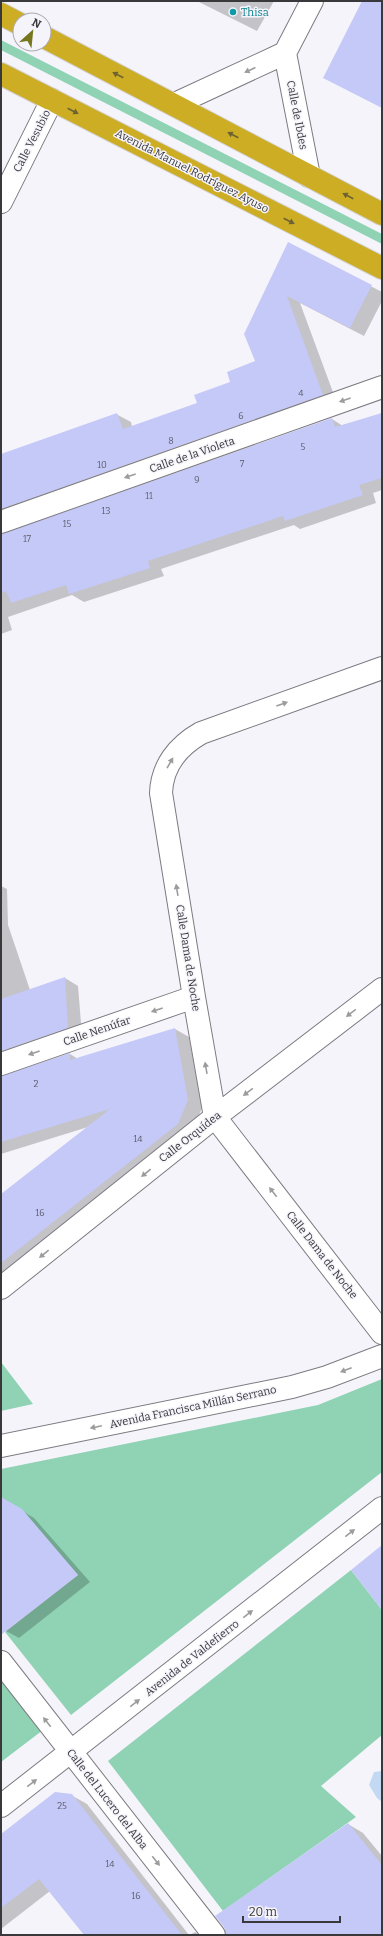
<svg xmlns="http://www.w3.org/2000/svg" width="383" height="1936" font-family="Bitter,serif">
	<style>
		.green { fill: #8fd3b4 }
		.water { fill: #c3d9f3 }
		.shadow { fill: #0003 }
		.building { fill: #c5c9f8 }
		.lines { fill: none; stroke-linecap: round; stroke-linejoin: round }
		.minor-casing { stroke: #7d7b81; stroke-width: 24 }
		.highway-casing { stroke: #d3d3d4; stroke-width: 24 }
		.minor { stroke: #fff; stroke-width: 22 }
		.highway { stroke: #cdad24; stroke-width: 22 }
		.oneway { fill: #9c9c9d }
		.oneway2 { fill: #6d6233 }
		.culture-dot { fill: #0f9aa8; stroke: #f6f4fb; stroke-width: 1.5 }
		.labels { text-anchor: middle; dominant-baseline: central; stroke-width: 3; stroke-linejoin: round; paint-order: stroke }
		.number-label { font-size: 9px; fill: #5c5d6a }
		.culture-label { font-size: 11px; fill: #0d838f; stroke: #f6f4fb; text-anchor: start }
		.street-label { font-size: 11px; fill: #39393b; stroke: #f6f4fb }
	</style>
	<rect width="100%" height="100%" fill="#f6f4fb"/>
	<path class="green" d="M 1,40 L 382,234 L 382,244 L 1,50 Z
		M 1,1362 L 33,1404 L 1,1411 Z
		M 382,1379 L 382,1472 L 71,1715 L 5,1632 L 78,1575 L 45,1537 L 1,1497 L 1,1469 L 318,1405 Z
		M 351,1570 L 382,1610 L 382,1735 L 321,1786 L 356,1817 L 223,1911 L 108,1761 Z
		M 1,1676 L 43,1730 L 1,1762 Z"/>
	<path class="water" d="M 382,1771 L 382,1802 L 377,1798 L 369,1785 L 374,1772 Z"/>
	<path class="shadow" d="M 197,1 L 274,1 L 257,31 Z
		M 289,244 L 382,292 L 382,301 L 364,336 L 300,303 L 337,403 L 3,528 L 3,535 L 332,419 L 343,426 L 382,413 L 382,490 L 373,493 L 376,503 L 300,529 L 294,525 L 161,569 L 164,576 L 84,602 L 72,595 L 8,617 L 12,630 L 1,634 L 1,455 L 116,414 L 131,422 L 132,427 L 198,403 L 232,383 L 256,362 Z
		M 1,886 L 7,889 L 8,925 L 30,990 L 65,978 L 78,986 L 82,1035 L 3,1070 L 3,1077 L 70,1054 L 78,1059 L 175,1029 L 189,1037 L 202,1108 L 192,1132 L 1,1281 L 1,1196 L 88,1127 L 1,1154 Z
		M 1,1498 L 34,1518 L 90,1582 L 19,1638 L 6,1631 L 1,1625 Z
		M 71,1795 L 87,1804 L 189,1935 L 85,1935 L 50,1891 L 1,1929 L 1,1836 Z
		M 348,1824 L 363,1833 L 382,1856 L 382,1935 L 227,1935 Z
		M 195,1932 L 200,1935 L 190,1935 Z"/>
	<path class="building" d="M 362,1 L 382,1 L 382,108 L 323,78 Z
		M 288,242 L 372,285 L 350,328 L 287,296 L 323,395 L 1,509 L 1,454 L 117,413 L 123,429 L 197,403 L 194,395 L 230,382 L 227,372 L 255,361 L 244,334 Z
		M 382,413 L 382,478 L 359,485 L 363,495 L 285,521 L 283,516 L 148,561 L 150,568 L 69,594 L 66,585 L 11,603 L 6,591 L 1,593 L 1,534 L 332,418 L 335,427 Z
		M 65,977 L 68,1028 L 1,1051 L 1,999 Z
		M 175,1028 L 188,1100 L 178,1124 L 1,1263 L 1,1194 L 110,1109 L 1,1142 L 1,1076 L 70,1053 L 70,1060 Z
		M 1,1497 L 22,1509 L 78,1575 L 1,1635 Z
		M 382,1545 L 382,1610 L 351,1570 Z
		M 55,1792 L 72,1794 L 182,1935 L 84,1935 L 39,1879 L 1,1908 L 1,1834 Z
		M 348,1823 L 382,1865 L 382,1935 L 226,1935 L 224,1927 L 215,1916 Z"/>
	<g class="lines">
		<defs>
			<path id="minor" d="M 285,53 L 309,176
				M 175,104 L 285,53 L 312,1
				M 1,202 L 52,100
				M 1,522 L 382,387
				M 382,668 L 201,733 C 178,746 162,766 161,793 L 194,997 L 215,1117 L 382,1333
				M 1,1064 L 194,997
				M 1,1288 L 215,1117 L 382,989
				M 1,1446 L 292,1387 L 327,1377 L 382,1356
				M 1,1662 L 214,1935
				M 1,1806 L 382,1508"/>
			<path id="highway" d="M 1,14 L 20,24
				M 44,37 L 382,214
				M 1,74 L 382,268"/>
		</defs>
		<use href="#minor" class="minor-casing"/>
		<use href="#highway" class="highway-casing"/>
		<use href="#minor" class="minor"/>
		<use href="#highway" class="highway"/>
	</g>
	<defs><path id="oneway-solid" d="M-6-.8H1V-3.2L6.5 0L1 3.2V.8H-6Z"/></defs>
	<g class="oneway">
		<use href="#oneway-solid" transform="translate(250 70) rotate(155)"/>
		<use href="#oneway-solid" transform="translate(345 400) rotate(161)"/>
		<use href="#oneway-solid" transform="translate(130 476) rotate(161)"/>
		<use href="#oneway-solid" transform="translate(282 704) rotate(-20)"/>
		<use href="#oneway-solid" transform="translate(170 763) rotate(-60)"/>
		<use href="#oneway-solid" transform="translate(177 890) rotate(-99)"/>
		<use href="#oneway-solid" transform="translate(157 1010) rotate(161)"/>
		<use href="#oneway-solid" transform="translate(351 1013) rotate(143)"/>
		<use href="#oneway-solid" transform="translate(34 1053) rotate(161)"/>
		<use href="#oneway-solid" transform="translate(206 1068) rotate(-100)"/>
		<use href="#oneway-solid" transform="translate(248 1092) rotate(143)"/>
		<use href="#oneway-solid" transform="translate(146 1173) rotate(141)"/>
		<use href="#oneway-solid" transform="translate(273 1192) rotate(-128)"/>
		<use href="#oneway-solid" transform="translate(44 1254) rotate(141)"/>
		<use href="#oneway-solid" transform="translate(346 1370) rotate(159)"/>
		<use href="#oneway-solid" transform="translate(96 1427) rotate(168)"/>
		<use href="#oneway-solid" transform="translate(350 1533) rotate(-38)"/>
		<use href="#oneway-solid" transform="translate(248 1614) rotate(-38)"/>
		<use href="#oneway-solid" transform="translate(135 1703) rotate(-38)"/>
		<use href="#oneway-solid" transform="translate(47 1722) rotate(-128)"/>
		<use href="#oneway-solid" transform="translate(32 1783) rotate(-37)"/>
		<use href="#oneway-solid" transform="translate(156 1861) rotate(52)"/>
	</g>
	<g class="oneway2">
		<use href="#oneway-solid" transform="translate(118 75) rotate(-153)"/>
		<use href="#oneway-solid" transform="translate(73 111) rotate(27)"/>
		<use href="#oneway-solid" transform="translate(233 135) rotate(-152)"/>
		<use href="#oneway-solid" transform="translate(348 196) rotate(-152)"/>
		<use href="#oneway-solid" transform="translate(289 221) rotate(27)"/>
	</g>
	<circle class="culture-dot" cx="233" cy="12" r="4"/>
	<g class="labels">
		<g class="number-label">
			<text x="301" y="393">4</text>
			<text x="241" y="416">6</text>
			<text x="171" y="441">8</text>
			<text x="303" y="447">5</text>
			<text x="242" y="464">7</text>
			<text x="102" y="465">10</text>
			<text x="197" y="480">9</text>
			<text x="149" y="496">11</text>
			<text x="106" y="511">13</text>
			<text x="67" y="524">15</text>
			<text x="27" y="539">17</text>
			<text x="36" y="1084">2</text>
			<text x="138" y="1139">14</text>
			<text x="40" y="1213">16</text>
			<text x="62" y="1806">25</text>
			<text x="110" y="1864">14</text>
			<text x="136" y="1896">16</text>
		</g>
		<g class="culture-label">
			<text x="241" y="12">Thisa</text>
		</g>
		<g class="street-label">
			<text transform="translate(297 115) rotate(79)">Calle de Ibdes</text>
			<text transform="translate(32 141) rotate(-63)">Calle Vesubio</text>
			<text transform="translate(192 171) rotate(27)">Avenida Manuel Rodríguez Ayuso</text>
			<text transform="translate(192 455) rotate(-19)">Calle de la Violeta</text>
			<text transform="translate(188 958) rotate(81)">Calle Dama de Noche</text>
			<text transform="translate(97 1031) rotate(-19)">Calle Nenúfar</text>
			<text transform="translate(190 1137) rotate(-38)">Calle Orquídea</text>
			<text transform="translate(322 1255) rotate(52)">Calle Dama de Noche</text>
			<text transform="translate(193 1407) rotate(-12)">Avenida Francisca Millán Serrano</text>
			<text transform="translate(192 1658) rotate(-38)">Avenida de Valdefierro</text>
			<text transform="translate(107 1799) rotate(52)">Calle del Lucero del Alba</text>
		</g>
	</g>
	<rect width="383" height="1936" fill="none" stroke="#39393b" stroke-width="4"/>
	<g transform="translate(32 32) rotate(27)"><circle r="19" fill="#f6f4fb" stroke="#aaa9ae"/>
	<path d="M0-3L7 15L0 10L-7 15Z" fill="#75761d"/>
	<text y="-6" font-size="11" font-weight="bold" text-anchor="middle" fill="#39393b">N</text>
	</g>
	<path d="M243 1916v6h97v-6" fill="none" stroke="#39393b" stroke-width="2"/>
	<text x="249" y="1916" font-size="12" fill="#39393b" stroke="#f6f4fb" stroke-width="3" paint-order="stroke">20 m</text>
</svg>
